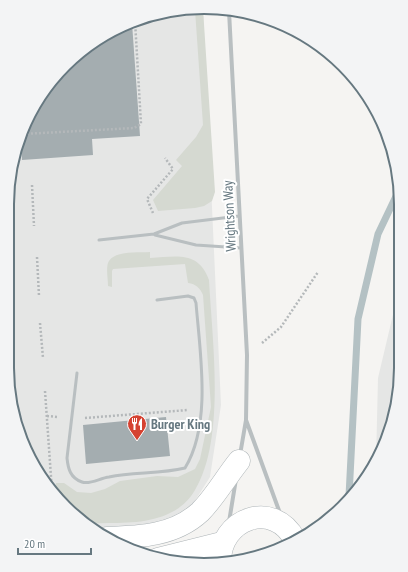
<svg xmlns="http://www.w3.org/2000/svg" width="408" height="572" font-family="'PT Sans Narrow',sans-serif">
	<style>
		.built { fill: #e5e6e5 }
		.green { fill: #d5d9d1 }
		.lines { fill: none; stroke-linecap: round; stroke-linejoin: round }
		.stream { stroke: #b4c1c4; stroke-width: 7 }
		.building { fill: #a4adb0 }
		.secondary-casing { stroke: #aeb5b8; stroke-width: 23 }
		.path { stroke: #b4b8ba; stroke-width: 2.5; stroke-dasharray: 2 2; stroke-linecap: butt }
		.lane { stroke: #b9bfc1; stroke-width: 3 }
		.street { stroke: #b9bfc1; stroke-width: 4 }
		.secondary { stroke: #fff; stroke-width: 22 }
		.labels { text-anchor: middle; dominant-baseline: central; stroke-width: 4; stroke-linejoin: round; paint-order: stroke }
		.street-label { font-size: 14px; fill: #667880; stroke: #fff }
		.poi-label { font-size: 14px; font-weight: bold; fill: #667880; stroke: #fff; text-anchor: start }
		.rim { fill: none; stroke: #667880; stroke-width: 2 }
	</style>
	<rect width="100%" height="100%" fill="#f5f4f2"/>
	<path class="built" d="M 203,9 L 221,405 L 210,477 L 191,507 L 171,523 L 111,541 L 74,516 L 40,477 L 14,419 L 7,368 L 11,165 L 34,105 L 74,56 L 141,17 Z
		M 400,285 L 401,381 L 381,455 L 376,461 L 378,378 Z"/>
	<path class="green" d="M 203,9 L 215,192 L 212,201 L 204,206 L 195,208 L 158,211 L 153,200 L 182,166 L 176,160 L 196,137 L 203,125 L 195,10 Z
		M 150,252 L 150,258 C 176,257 198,250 209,280 C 212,339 226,438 195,490 C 177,521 140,523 109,523 C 101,523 92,524 85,523 C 78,521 59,502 57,496 C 55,492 56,487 56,483 L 64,483 L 77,492 L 91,493 L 105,489 L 120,481 L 157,476 L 178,477 L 195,469 L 200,459 L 211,407 L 203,295 C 200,288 196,284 188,283 L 185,264 L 113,269 L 112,271 L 112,287 L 108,286 C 108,279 106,269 108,263 C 113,250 138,253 150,252 Z"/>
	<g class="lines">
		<path class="stream" d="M 349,496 L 358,319 L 378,234 L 399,190"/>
	</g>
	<path class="building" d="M 132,23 L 140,136 L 92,139 L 93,155 L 22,160 L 21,139 L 34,105 L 74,56 Z
		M 166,417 L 170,456 L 86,464 L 83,425 Z"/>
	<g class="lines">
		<defs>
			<path id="secondary" d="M 107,538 C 139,537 174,536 200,512 C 215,497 226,477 239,461
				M 158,559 L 222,543
				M 220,563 C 219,518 274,499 295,540"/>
		</defs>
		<use href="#secondary" class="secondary-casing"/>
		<path class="path" d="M 23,134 L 134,128 L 141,124 L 135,21
			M 32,185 L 34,226
			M 153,213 L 147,199 L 173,169 L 165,158
			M 37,257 L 39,296
			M 40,323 L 43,358
			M 262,343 L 281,327 L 318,272
			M 45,391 L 52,491
			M 47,416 L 58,417
			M 85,418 L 188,410"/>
		<path class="lane" d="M 155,235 L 196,245 L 241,248
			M 99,240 L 154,234 L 182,223 L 239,216
			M 77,373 L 67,458 C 68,468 70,478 82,482 C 90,485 100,478 109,477 C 134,472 160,474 185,468 C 212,424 200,353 196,303 L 194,298 L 188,296 L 157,300"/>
		<path class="street" d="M 229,11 L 247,355 L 246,420 L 240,455
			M 246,420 L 281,516
			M 229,522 L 236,479"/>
		<use href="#secondary" class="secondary"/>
	</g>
	<defs>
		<symbol id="restaurant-pin" viewBox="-11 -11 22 30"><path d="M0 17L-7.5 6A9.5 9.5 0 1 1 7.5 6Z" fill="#d54231" stroke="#fff"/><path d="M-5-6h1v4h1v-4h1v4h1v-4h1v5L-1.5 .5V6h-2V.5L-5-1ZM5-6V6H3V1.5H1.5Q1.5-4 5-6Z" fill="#fff"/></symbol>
	</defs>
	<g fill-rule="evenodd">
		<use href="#restaurant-pin" x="126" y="413" width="22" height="30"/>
	</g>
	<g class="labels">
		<g class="street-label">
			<text transform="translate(229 216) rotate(-93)">Wrightson Way</text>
		</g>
		<g class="poi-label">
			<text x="151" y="424">Burger King</text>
		</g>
	</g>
	<path d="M0 0H408V572H0ZM204 14H204A190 190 0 0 1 394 204V368A190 190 0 0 1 204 558H204A190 190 0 0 1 14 368V204A190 190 0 0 1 204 14Z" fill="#f3f4f5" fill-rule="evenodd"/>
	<path class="rim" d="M204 14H204A190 190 0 0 1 394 204V368A190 190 0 0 1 204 558H204A190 190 0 0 1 14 368V204A190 190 0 0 1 204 14Z"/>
	<path d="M18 548v6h73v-6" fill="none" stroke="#667880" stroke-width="2"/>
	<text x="24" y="548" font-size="12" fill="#667880" stroke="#ffffff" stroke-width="3" paint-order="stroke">20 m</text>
</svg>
